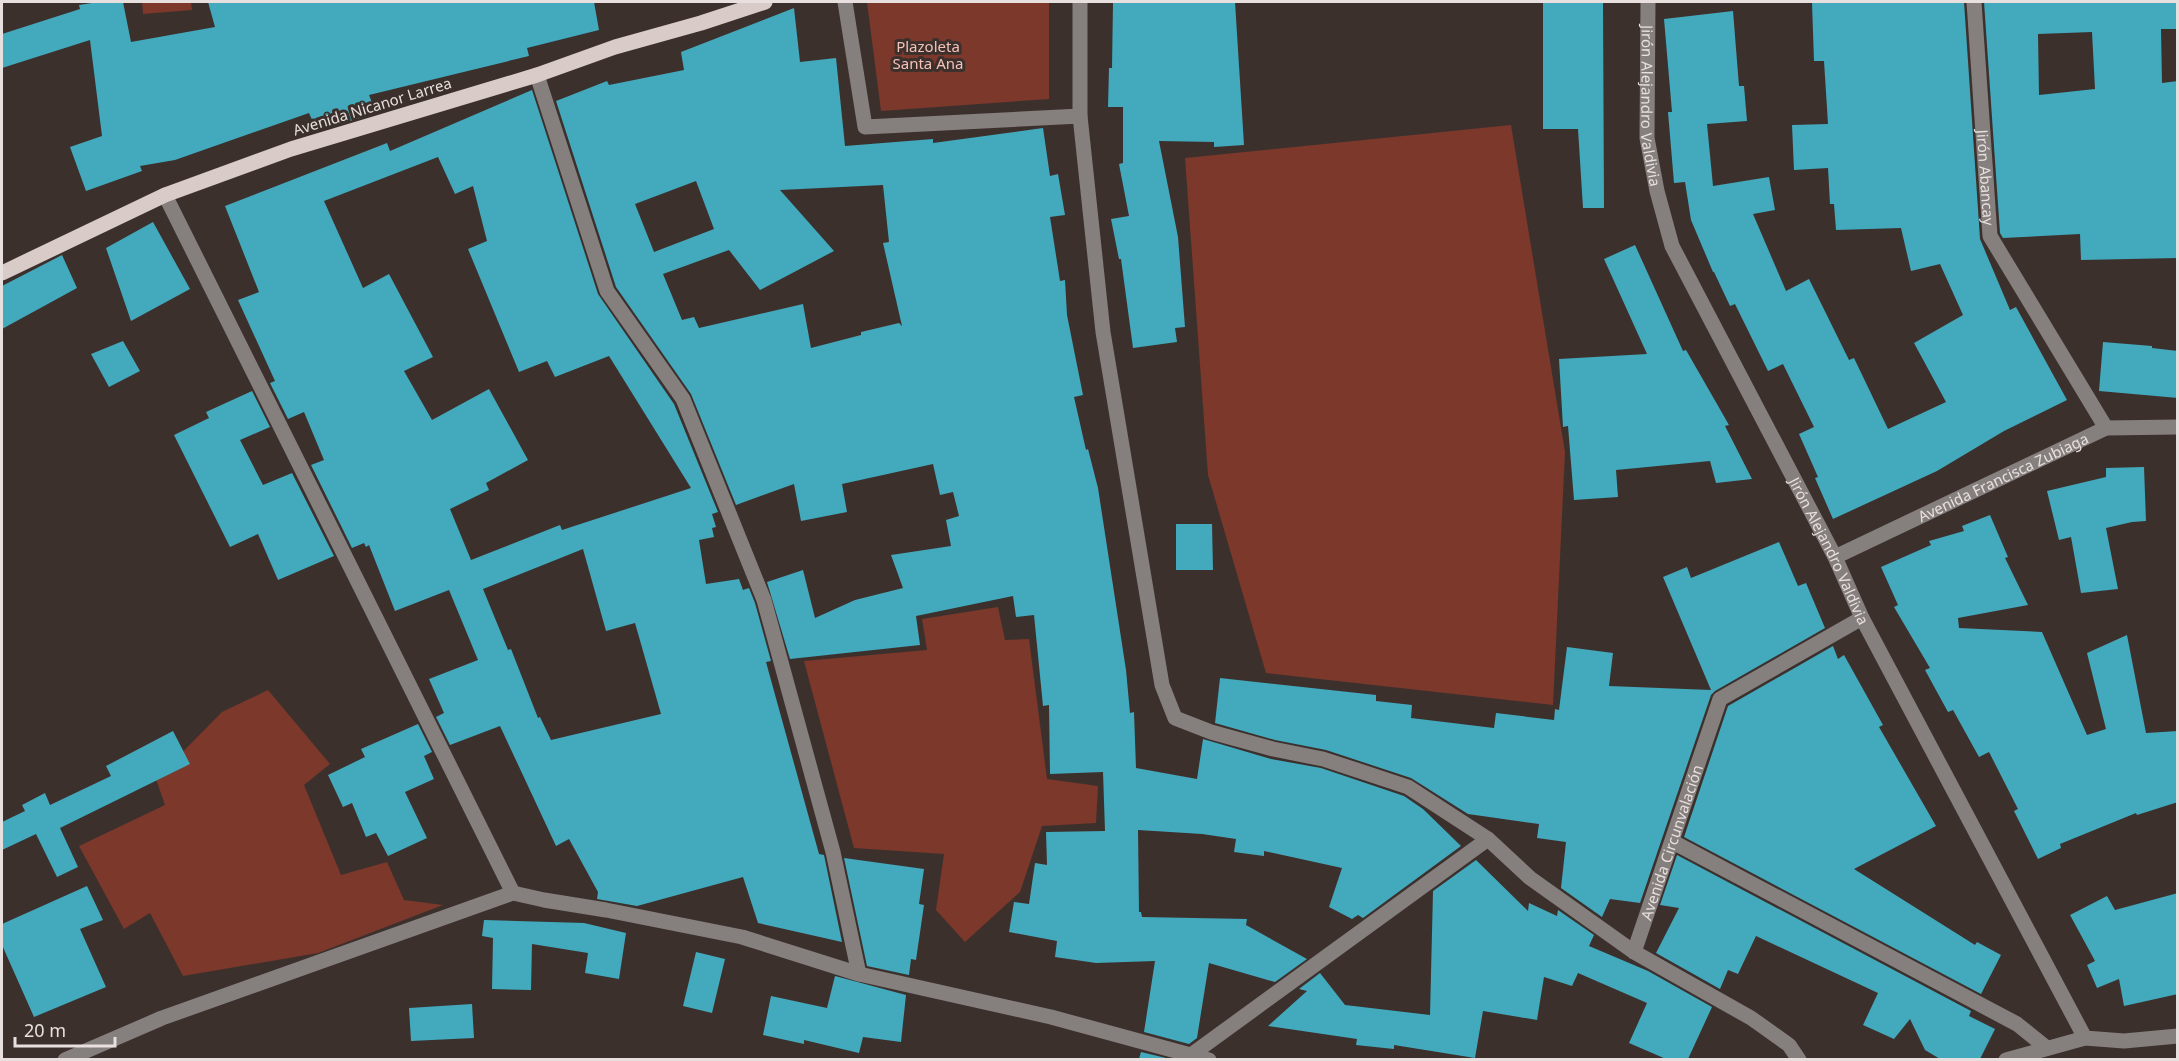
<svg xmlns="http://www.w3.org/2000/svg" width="2179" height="1061" font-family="'Noto Sans',sans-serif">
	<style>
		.green { fill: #7b382b }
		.building { fill: #43a9bc; fill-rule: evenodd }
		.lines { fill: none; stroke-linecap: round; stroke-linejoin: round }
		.minor { stroke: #857f7e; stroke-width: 15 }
		.major { stroke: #d8cbc8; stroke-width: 15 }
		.labels { text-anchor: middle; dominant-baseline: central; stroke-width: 6; stroke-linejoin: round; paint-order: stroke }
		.park-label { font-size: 15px; fill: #f4c2b7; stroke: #3c302d }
		.street-label { font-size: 15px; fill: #e8e0de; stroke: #3c302d }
	</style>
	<rect width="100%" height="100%" fill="#3c302d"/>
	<path class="green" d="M 142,2 L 191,2 L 192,10 L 143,14 Z
		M 867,2 L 1049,2 L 1049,99 L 881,111 Z
		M 1511,125 L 1565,452 L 1553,705 L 1266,673 L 1208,475 L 1185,158 Z
		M 998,607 L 1005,640 L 1029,639 L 1047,779 L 1098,786 L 1096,823 L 1042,826 L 1020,892 L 965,942 L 936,910 L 944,854 L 854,848 L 804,661 L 927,650 L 922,619 Z
		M 268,690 L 330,764 L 304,785 L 341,875 L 387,862 L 404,900 L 443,905 L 318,953 L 183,976 L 150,913 L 124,929 L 79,846 L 165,805 L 156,779 L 222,712 Z"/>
	<path class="building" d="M 98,2 L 123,2 L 131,42 L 215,27 L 208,2 L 594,2 L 599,30 L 527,48 L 529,56 L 369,95 L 376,113 L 317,131 L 309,113 L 175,160 L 140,166 L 142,171 L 86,191 L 70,147 L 102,136 L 90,40 L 2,68 L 2,34 L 80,9 L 79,5 Z
		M 1113,2 L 1235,2 L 1244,145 L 1214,147 L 1214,142 L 1159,141 L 1178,237 L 1185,327 L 1175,328 L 1177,342 L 1133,348 L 1121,259 L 1119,259 L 1111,219 L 1129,216 L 1119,164 L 1123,163 L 1123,107 L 1108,107 L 1109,68 L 1112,68 Z
		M 1543,2 L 1603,2 L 1604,208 L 1583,208 L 1578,129 L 1543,129 Z
		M 1866,2 L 1964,2 L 1980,239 L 2010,310 L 2016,307 L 2067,400 L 2004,431 L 1937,471 L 1833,519 L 1815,478 L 1818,477 L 1799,434 L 1814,427 L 1783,364 L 1768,371 L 1735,304 L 1730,306 L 1714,272 L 1713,272 L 1691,220 L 1685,182 L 1674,183 L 1668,112 L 1672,112 L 1664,19 L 1733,11 L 1739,86 L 1744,86 L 1747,121 L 1707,124 L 1713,186 L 1769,177 L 1775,210 L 1753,214 L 1786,291 L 1809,279 L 1849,360 L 1854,358 L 1888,429 L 1946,402 L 1914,343 L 1963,315 L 1940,264 L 1911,271 L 1901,228 L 1836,230 L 1834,204 L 1830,204 L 1828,168 L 1794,170 L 1792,125 L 1828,124 L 1824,61 L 1814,61 L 1812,3 Z
		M 1984,2 L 2178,2 L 2178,29 L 2161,29 L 2162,83 L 2178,81 L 2178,258 L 2081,260 L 2080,234 L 2003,238 L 2000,233 ZM 2092,32 L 2095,89 L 2039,95 L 2038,34 Z
		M 794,8 L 800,62 L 836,58 L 845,146 L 933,139 L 933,143 L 1043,128 L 1050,176 L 1058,174 L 1065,215 L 1050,217 L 1060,281 L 1065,280 L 1067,315 L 1083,395 L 1074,397 L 1086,450 L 1088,449 L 1098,488 L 1126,670 L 1130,713 L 1134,712 L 1136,768 L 1197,779 L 1203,739 L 1271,759 L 1321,768 L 1404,796 L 1423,809 L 1461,846 L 1363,918 L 1358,915 L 1352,919 L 1329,907 L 1342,868 L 1264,851 L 1264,856 L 1234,852 L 1236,839 L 1202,834 L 1138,830 L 1139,912 L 1141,912 L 1142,917 L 1247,919 L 1246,925 L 1307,959 L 1275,982 L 1209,963 L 1197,1038 L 1189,1044 L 1144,1032 L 1155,961 L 1096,963 L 1055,957 L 1057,941 L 1009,932 L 1014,902 L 1029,904 L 1035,863 L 1047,865 L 1046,832 L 1105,831 L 1103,772 L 1050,774 L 1049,705 L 1043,706 L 1034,615 L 1016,617 L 1013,596 L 916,616 L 920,645 L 790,659 L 767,582 L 803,570 L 815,618 L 855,600 L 903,588 L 891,555 L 951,546 L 946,520 L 959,516 L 953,492 L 940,495 L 933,464 L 842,484 L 847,512 L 801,521 L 794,484 L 736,505 L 691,394 L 616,287 L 556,101 L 607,81 L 609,85 L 684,70 L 681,52 ZM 696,181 L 714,229 L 654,252 L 635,204 ZM 883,185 L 889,242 L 883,243 L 902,326 L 899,323 L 861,332 L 861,335 L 811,348 L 803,304 L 699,328 L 694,317 L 682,320 L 663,274 L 729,250 L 760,290 L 834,251 L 780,190 Z
		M 532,90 L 598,294 L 674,404 L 718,512 L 712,514 L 716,527 L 712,528 L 714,537 L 699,540 L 706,584 L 739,579 L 743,590 L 749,588 L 755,603 L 771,661 L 766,662 L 819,854 L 824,855 L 842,942 L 758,923 L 743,877 L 637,906 L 597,899 L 598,892 L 569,839 L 556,846 L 500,726 L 450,745 L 436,717 L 444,713 L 429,679 L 478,660 L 449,590 L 395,611 L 369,545 L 366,547 L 364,543 L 352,548 L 311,465 L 324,460 L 304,412 L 288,419 L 270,383 L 275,381 L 238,300 L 259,292 L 225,206 L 387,143 L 390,151 ZM 438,157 L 455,194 L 473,186 L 487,241 L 468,249 L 519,372 L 547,361 L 555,377 L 609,356 L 691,488 L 562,530 L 560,525 L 471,560 L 450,509 L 489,490 L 486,483 L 528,460 L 489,389 L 432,420 L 404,371 L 433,357 L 389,274 L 363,288 L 324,201 ZM 583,549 L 606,631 L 635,623 L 661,714 L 551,740 L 540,717 L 538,718 L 511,649 L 508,650 L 483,589 Z
		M 153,222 L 190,289 L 131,321 L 106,248 Z
		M 1635,245 L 1683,351 L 1686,350 L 1729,425 L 1725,426 L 1752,479 L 1716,483 L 1710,461 L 1616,470 L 1618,497 L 1574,500 L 1568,426 L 1563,427 L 1559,359 L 1647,354 L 1604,259 Z
		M 62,255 L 77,288 L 2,329 L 2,286 Z
		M 123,341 L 140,371 L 109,387 L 91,354 Z
		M 2103,342 L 2152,346 L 2152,348 L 2178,351 L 2178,398 L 2099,391 Z
		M 252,391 L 270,427 L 240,440 L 263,485 L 292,473 L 334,556 L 278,580 L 258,534 L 230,547 L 174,435 L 209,418 L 206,412 Z
		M 2144,467 L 2146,521 L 2132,522 L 2106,528 L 2118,589 L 2081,593 L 2071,537 L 2059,540 L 2047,491 L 2106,477 L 2106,468 Z
		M 1990,515 L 2008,557 L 2005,558 L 2028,605 L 1958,618 L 1959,628 L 2042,632 L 2087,735 L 2106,729 L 2087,653 L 2127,635 L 2146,733 L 2178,731 L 2178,802 L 2137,815 L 2136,813 L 2060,844 L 2061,848 L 2038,859 L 2014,811 L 2018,809 L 1989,752 L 1979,757 L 1953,710 L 1948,712 L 1925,670 L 1930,668 L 1894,607 L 1898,605 L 1881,567 L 1931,545 L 1929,541 L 1964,531 L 1962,526 Z
		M 1176,524 L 1212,524 L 1213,570 L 1176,570 Z
		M 1779,542 L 1798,586 L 1806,583 L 1825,628 L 1715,691 L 1711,695 L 1640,903 L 1610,899 L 1602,917 L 1561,888 L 1566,842 L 1537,838 L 1539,824 L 1468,814 L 1411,778 L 1326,750 L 1275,740 L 1215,723 L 1220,678 L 1376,695 L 1376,701 L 1412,705 L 1411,718 L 1494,728 L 1496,713 L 1554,720 L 1555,709 L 1559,710 L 1567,647 L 1613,653 L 1609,686 L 1711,690 L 1663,577 L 1687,567 L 1691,578 Z
		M 1833,646 L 1838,659 L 1844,655 L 1883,725 L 1879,727 L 1936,826 L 1854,869 L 1975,945 L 1977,942 L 2001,955 L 1981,994 L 1684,837 L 1728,706 Z
		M 418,724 L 432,752 L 424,756 L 434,779 L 405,792 L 427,838 L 388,856 L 376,833 L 366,837 L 352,803 L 343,807 L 328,775 L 365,757 L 361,749 Z
		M 173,731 L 190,764 L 60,828 L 78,867 L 57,877 L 36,834 L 2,850 L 2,822 L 25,811 L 22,805 L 45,793 L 50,805 L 111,776 L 106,766 Z
		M 1677,855 L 1971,1011 L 1969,1016 L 1995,1029 L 1980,1059 L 1940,1059 L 1925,1050 L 1910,1019 L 1894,1039 L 1863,1025 L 1878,993 L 1756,936 L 1738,974 L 1728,970 L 1720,989 L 1656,953 L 1679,908 L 1660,905 Z
		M 844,858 L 924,869 L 919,904 L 924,905 L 916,960 L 911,959 L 909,975 L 867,966 Z
		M 1476,860 L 1528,911 L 1529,903 L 1557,916 L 1558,910 L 1594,935 L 1589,946 L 1648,971 L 1712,1007 L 1688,1059 L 1666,1059 L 1629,1043 L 1647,1003 L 1578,973 L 1572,986 L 1544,977 L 1537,1020 L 1483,1011 L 1475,1058 L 1394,1045 L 1394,1049 L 1356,1045 L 1357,1039 L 1268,1026 L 1307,991 L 1299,989 L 1320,973 L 1345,1005 L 1430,1015 L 1433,891 Z
		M 87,886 L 103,920 L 80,929 L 106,987 L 34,1017 L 2,945 L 2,924 Z
		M 2178,893 L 2178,994 L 2124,1006 L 2119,979 L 2097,988 L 2087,965 L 2095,961 L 2070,915 L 2107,896 L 2115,910 Z
		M 484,920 L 584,923 L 626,933 L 619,979 L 585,973 L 588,953 L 532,944 L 531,990 L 492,989 L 493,938 L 482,936 Z
		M 696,952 L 725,959 L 712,1013 L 683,1006 Z
		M 835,976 L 906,995 L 901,1042 L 863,1037 L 859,1053 L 804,1040 L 804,1044 L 763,1035 L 771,996 L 827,1008 Z
		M 472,1004 L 474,1038 L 411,1041 L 409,1008 Z
		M 1141,1052 L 1170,1059 L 1139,1059 Z"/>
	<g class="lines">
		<g class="minor">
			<path d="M 845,2 L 865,127 L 1080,116 L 1103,332 L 1162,685 L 1175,718 L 1211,732 L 1273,749 L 1323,759 L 1408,787 L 1488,839"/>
			<path id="s1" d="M 1648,2 L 1647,138 L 1657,191 L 1672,246 L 1835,557 L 1862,618 L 2085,1038 L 2124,1041 L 2178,1036"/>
			<path id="s2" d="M 1974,2 L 1990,236 L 2106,428"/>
			<path d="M 537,75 L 607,291 L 683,399 L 764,600 L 833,852 L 859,974"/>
			<path d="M 1080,116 L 1080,2"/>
			<path d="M 165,195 L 513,893"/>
			<path id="s3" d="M 1835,557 L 2106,428 L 2178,427"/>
			<path d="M 1673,842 L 2017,1024 L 2047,1048"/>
			<path id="s4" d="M 1634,952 L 1720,699 L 1862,618"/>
			<path d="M 1191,1055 L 1488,839 L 1530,878 L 1634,952 L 1751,1018 L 1789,1045 L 1799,1060"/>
			<path d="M 65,1060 L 162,1018 L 513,893 L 544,900 L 606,910 L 742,937 L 859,974 L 1051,1017 L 1209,1060"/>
			<path d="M 2006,1060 L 2085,1038"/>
		</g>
		<path class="major" d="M 2,273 L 165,195 L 291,149 L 537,75 L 615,47 L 701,23 L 765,2"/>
	</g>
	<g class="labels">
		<g class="park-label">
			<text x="928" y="46">Plazoleta<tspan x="928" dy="17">Santa Ana</tspan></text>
		</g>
		<g class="street-label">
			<text stroke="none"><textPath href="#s1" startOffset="104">Jirón Alejandro Valdivia</textPath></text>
			<text transform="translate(372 106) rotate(-17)">Avenida Nicanor Larrea</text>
			<text stroke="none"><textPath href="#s2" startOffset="176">Jirón Abancay</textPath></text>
			<text stroke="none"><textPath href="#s3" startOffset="186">Avenida Francisca Zubiaga</textPath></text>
			<text stroke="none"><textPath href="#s1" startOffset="590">Jirón Alejandro Valdivia</textPath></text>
			<text stroke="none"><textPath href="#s4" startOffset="116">Avenida Circunvalación</textPath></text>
		</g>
	</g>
	<rect width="2179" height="1061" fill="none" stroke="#e8e0de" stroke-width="6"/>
	<path d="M15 1037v9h100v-9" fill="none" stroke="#e8e0de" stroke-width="3"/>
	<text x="24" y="1037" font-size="18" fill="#e8e0de" stroke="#3c302d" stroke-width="4.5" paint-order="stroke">20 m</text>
</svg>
